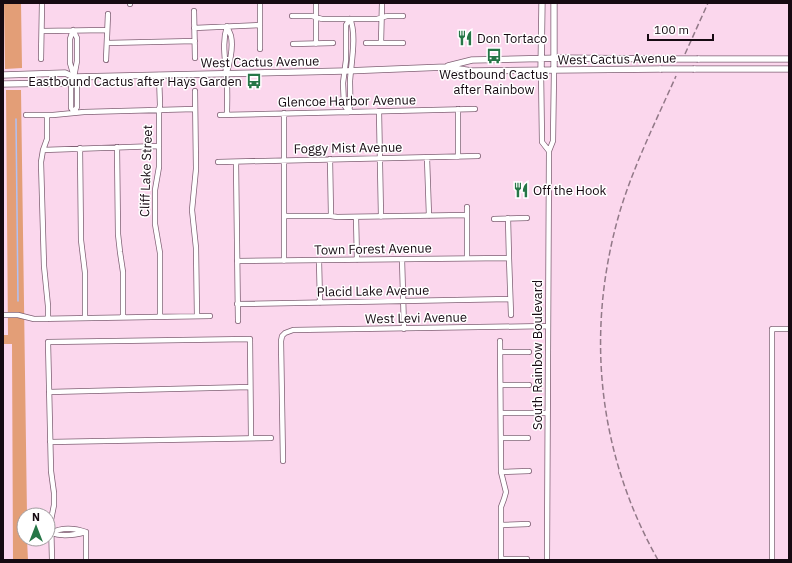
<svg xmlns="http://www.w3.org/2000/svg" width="792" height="563" font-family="'IBM Plex Sans',sans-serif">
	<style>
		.green { fill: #e39e77 }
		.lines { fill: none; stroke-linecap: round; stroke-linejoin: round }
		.stream { stroke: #b0c1f6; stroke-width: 1.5 }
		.minor-casing { stroke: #7f6074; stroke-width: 6 }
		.major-casing { stroke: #7f6074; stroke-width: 7 }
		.minor { stroke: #fff; stroke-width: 4.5 }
		.major { stroke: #fff; stroke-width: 5.5 }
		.rail { stroke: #927988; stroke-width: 1.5; stroke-dasharray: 6 3; stroke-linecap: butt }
		.major-bridge-casing { stroke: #7f6074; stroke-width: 7; stroke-linecap: butt }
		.major-bridge { stroke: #fff; stroke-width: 5.5 }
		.labels { text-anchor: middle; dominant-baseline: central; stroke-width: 3; stroke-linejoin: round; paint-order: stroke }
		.poi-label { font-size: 13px; fill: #160a12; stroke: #fff; text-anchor: start }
		.street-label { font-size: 13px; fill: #160a12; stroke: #fff }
	</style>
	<rect width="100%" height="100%" fill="#fbd7ed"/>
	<path class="green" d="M 4,3 L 21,3 L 22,68 L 5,69 Z
		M 6,90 L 21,90 L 27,515 L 24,515 L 24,539 L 27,539 L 28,560 L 13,560 L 12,344 L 3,344 L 3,335 L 8,335 Z"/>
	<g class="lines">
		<path class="stream" d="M 16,119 L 18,301"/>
		<defs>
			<path id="minor" d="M 260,3 L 260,49
				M 316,3 L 316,44
				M 130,4 L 130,3
				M 194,11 L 195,58
				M 292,16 L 312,16 L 322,19 L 377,19 L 387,16 L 403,16
				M 227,26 C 222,43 225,56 226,73 C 228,87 227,101 227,114
				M 194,28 L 260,25
				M 73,30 L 77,38 L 77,61 L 74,77 L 71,88 L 71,108 L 74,112
				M 73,30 L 70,39 L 70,63 L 77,87 L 77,107 L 74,112
				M 42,31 L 107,30
				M 107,43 L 195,41
				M 366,43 L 403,43
				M 381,43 L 382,3
				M 293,44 L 333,43
				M 41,59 L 42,3
				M 106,60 L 108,14
				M 541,71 L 542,142 L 549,151
				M 227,72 C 230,62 233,46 231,36 C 230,33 228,29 227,26
				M 159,75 L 160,105 L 159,110 L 159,167 L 155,190 L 155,224 L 160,253 L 160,316
				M 195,91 L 196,169 L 192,210 L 196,248 L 197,316
				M 458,109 L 458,157
				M 379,111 L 381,217
				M 349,112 L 344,105 L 343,83 L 346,60 L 346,25 L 350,19
				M 349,112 C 351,101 350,91 350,81 C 351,64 357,34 350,19
				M 284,113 L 284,261
				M 26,115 L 53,115 L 84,112 L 195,109
				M 47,115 L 47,139 L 43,150 L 41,162 L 44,266 L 48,306 L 48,319
				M 220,115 L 475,109
				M 117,147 L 118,234 L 120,252 L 123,272 L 123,317
				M 80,148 L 81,240 L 85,273 L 85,318
				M 43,150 L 159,146
				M 427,158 L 429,216
				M 330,159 L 331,216
				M 218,162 L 478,156
				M 236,162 L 238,321
				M 467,207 L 467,258
				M 284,216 L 331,216 L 337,217 L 467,215
				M 356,217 L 357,260
				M 508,218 L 509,258 L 511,315
				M 494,219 L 527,218
				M 402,259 L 404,329
				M 319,260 L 320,303
				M 237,261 L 509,258
				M 237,304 L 510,299
				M 3,315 L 18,315 L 34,319 L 210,316
				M 500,341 L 501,472 L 506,492 L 504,499 L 501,507 L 501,560
				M 501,352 L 529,352
				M 501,385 L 529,385
				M 49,392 L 250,387
				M 501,413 L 547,413
				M 501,438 L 528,438
				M 50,442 L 271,438
				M 283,461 L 281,341 L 282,336 L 285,333 L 293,330 L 548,326
				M 501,472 L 529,471
				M 501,525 L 528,524
				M 51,533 C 62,527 74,528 86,532
				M 51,533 C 62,537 75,535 86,532
				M 501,559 L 527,559
				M 52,560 L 51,520 L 54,505 L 54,493 L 51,471 L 48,342 L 250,339 L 251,438
				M 86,560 L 86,532
				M 547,560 L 549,151 L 553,141 L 554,71
				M 772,560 L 772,329 L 789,329"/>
			<path id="major" d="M 698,59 L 789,59
				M 448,66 L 472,60 L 561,58 L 665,59
				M 694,69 L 789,69
				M 541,71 L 542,3
				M 554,71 L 554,3
				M 3,75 L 65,73 L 74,77 L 345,71 L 446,67 L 472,71 L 661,69
				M 3,84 L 67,83 L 74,77"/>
		</defs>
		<use href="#minor" class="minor-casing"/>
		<use href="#major" class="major-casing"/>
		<use href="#minor" class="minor"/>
		<use href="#major" class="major"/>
		<path class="rail" d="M 685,54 L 708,3
			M 658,560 C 597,452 585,330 620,211 C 634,165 656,121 676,76"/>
		<defs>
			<path id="major-bridge" d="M 665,59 L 698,59
				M 661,69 L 694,69"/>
		</defs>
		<use href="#major-bridge" class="major-bridge-casing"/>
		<use href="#major-bridge" class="major-bridge"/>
	</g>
	<defs>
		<symbol id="restaurant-bare" viewBox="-9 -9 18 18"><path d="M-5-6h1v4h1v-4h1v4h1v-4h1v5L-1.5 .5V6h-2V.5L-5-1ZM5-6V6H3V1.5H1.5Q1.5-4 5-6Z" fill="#267647" stroke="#fff" stroke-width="2.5" paint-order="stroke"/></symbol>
		<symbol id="bus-bare" viewBox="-9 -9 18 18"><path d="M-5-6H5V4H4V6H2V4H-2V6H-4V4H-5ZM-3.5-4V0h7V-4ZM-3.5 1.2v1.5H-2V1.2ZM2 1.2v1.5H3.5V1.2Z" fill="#267647" stroke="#fff" stroke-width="2.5" paint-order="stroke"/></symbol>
	</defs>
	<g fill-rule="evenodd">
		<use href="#restaurant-bare" x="454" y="27" width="22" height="22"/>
		<use href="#bus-bare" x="483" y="45" width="22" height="22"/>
		<use href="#bus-bare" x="243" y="70" width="22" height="22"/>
		<use href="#restaurant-bare" x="510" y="179" width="22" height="22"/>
	</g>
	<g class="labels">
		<g class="poi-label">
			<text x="477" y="38">Don Tortaco</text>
			<text x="494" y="74" text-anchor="middle">Westbound Cactus<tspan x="494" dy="15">after Rainbow</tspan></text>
			<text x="242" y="81" text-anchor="end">Eastbound Cactus after Hays Garden</text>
			<text x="533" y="190">Off the Hook</text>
		</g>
		<g class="street-label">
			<text transform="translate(617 59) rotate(-1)">West Cactus Avenue</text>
			<text transform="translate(260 62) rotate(-1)">West Cactus Avenue</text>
			<text transform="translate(347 101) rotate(-1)">Glencoe Harbor Avenue</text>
			<text transform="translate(348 148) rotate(-1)">Foggy Mist Avenue</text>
			<text transform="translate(146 171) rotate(-88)">Cliff Lake Street</text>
			<text transform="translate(373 249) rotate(-1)">Town Forest Avenue</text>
			<text transform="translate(373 291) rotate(-1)">Placid Lake Avenue</text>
			<text transform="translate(416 318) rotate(-1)">West Levi Avenue</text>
			<text transform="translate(537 355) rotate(-90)">South Rainbow Boulevard</text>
		</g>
	</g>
	<rect width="792" height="563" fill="none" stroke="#160a12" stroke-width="8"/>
	<g transform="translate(36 527)"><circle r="19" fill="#ffffff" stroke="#a29da0"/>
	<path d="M0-3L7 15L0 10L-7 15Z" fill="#267647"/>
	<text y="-6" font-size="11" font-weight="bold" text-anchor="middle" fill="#160a12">N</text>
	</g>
	<path d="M648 34v6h65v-6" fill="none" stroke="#160a12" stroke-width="2"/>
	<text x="654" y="34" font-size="12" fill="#160a12" stroke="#ffffff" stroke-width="3" paint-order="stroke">100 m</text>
</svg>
